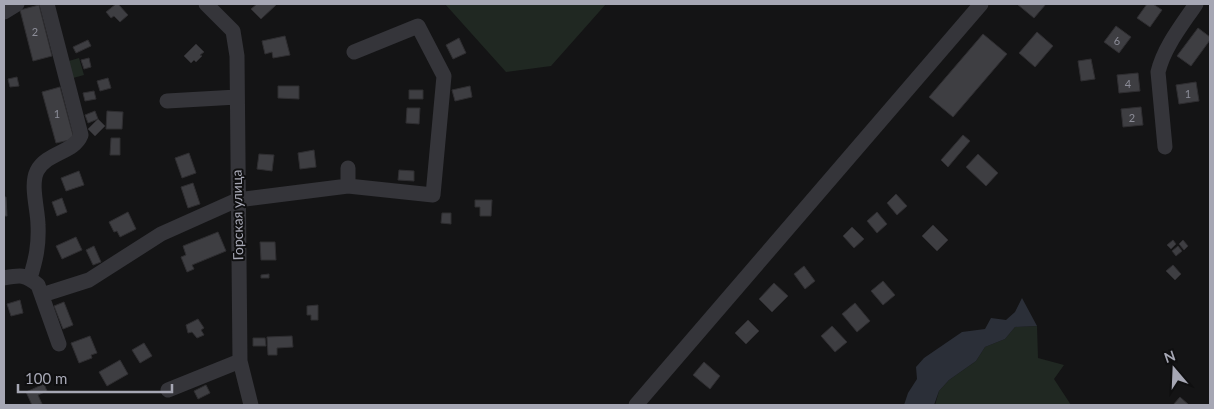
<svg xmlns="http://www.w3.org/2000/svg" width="1214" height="409" font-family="Lato,sans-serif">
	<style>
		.green { fill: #202822 }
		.water { fill: #2b2f38 }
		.building { fill: #3e3e42; stroke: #2f2e31 }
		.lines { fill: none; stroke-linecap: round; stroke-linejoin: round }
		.minor { stroke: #35353a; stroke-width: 15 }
		.labels { text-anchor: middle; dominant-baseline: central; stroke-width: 4; stroke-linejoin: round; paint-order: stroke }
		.number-label { font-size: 11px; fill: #8c8d98 }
		.street-label { font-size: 14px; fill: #a6a7b4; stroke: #0f0f10 }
	</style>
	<rect width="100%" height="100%" fill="#141415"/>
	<path class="green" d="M 445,4 L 606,4 L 551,66 L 506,72 Z
		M 79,58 L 84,75 L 73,78 L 69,61 Z
		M 1037,326 L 1038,358 L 1064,365 L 1054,379 L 1071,405 L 935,405 L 939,391 L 949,380 L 976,361 L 985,347 L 1005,339 L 1015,327 Z"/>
	<path class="water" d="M 1022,298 L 1037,326 L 1015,327 L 1005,339 L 985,347 L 976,361 L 949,380 L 939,391 L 934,405 L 904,405 L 908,393 L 917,379 L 916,367 L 924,358 L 962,332 L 985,329 L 991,318 L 1006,320 L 1015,312 Z"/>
	<path class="building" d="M 116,4 L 118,4 L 128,15 L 120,22 L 114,16 L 111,18 L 106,12 Z
		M 257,4 L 274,4 L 276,5 L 261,19 L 251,9 Z
		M 1017,4 L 1046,4 L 1034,18 Z
		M 1147,4 L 1153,4 L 1162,10 L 1150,27 L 1137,18 Z
		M 39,5 L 52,56 L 33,61 L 20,10 Z
		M 1116,26 L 1131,37 L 1119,53 L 1104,42 Z
		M 1198,28 L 1210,37 L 1210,40 L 1191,66 L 1177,56 Z
		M 1037,32 L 1053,46 L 1035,67 L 1019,53 Z
		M 983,34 L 1007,54 L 953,117 L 929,97 Z
		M 285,36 L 290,55 L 273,58 L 272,52 L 265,54 L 262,41 Z
		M 459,38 L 466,53 L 453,59 L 446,45 Z
		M 88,40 L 91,46 L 76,53 L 73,47 Z
		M 196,44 L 204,52 L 200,55 L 202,56 L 196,62 L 194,60 L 191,63 L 184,56 Z
		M 89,58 L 91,67 L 84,69 L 81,60 Z
		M 1091,59 L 1095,79 L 1081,81 L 1078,61 Z
		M 1138,73 L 1140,91 L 1119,93 L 1117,75 Z
		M 17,77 L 19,86 L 10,87 L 8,79 Z
		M 108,78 L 111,88 L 100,91 L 97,81 Z
		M 1196,82 L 1199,101 L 1179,104 L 1176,85 Z
		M 278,86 L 299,86 L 299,99 L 278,98 Z
		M 470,86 L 472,97 L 455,101 L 452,90 Z
		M 60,87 L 74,139 L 56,143 L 42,92 Z
		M 409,90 L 423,90 L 423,99 L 409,99 Z
		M 94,91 L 96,99 L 85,101 L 83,93 Z
		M 1141,107 L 1143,125 L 1123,127 L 1121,109 Z
		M 407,108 L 420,108 L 419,124 L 406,123 Z
		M 95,111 L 98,119 L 88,123 L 85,115 Z
		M 107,111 L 123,112 L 122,129 L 106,129 Z
		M 98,119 L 105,126 L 95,136 L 88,129 Z
		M 963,135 L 970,141 L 948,167 L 941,160 Z
		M 111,138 L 120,138 L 120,155 L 110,155 Z
		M 314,150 L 316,167 L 300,169 L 298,153 Z
		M 189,153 L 196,173 L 182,178 L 175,158 Z
		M 259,154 L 274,155 L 272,171 L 257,169 Z
		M 978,154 L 998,173 L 986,186 L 966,167 Z
		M 399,170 L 414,171 L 414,181 L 398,180 Z
		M 79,171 L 84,185 L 66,191 L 61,178 Z
		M 193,183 L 200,204 L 188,208 L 181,187 Z
		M 896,194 L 907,206 L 897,215 L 887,203 Z
		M 4,197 L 6,197 L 7,216 L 4,216 Z
		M 62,198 L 67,212 L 57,216 L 52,202 Z
		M 475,200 L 492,200 L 491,216 L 480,216 L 480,207 L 475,207 Z
		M 128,212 L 136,229 L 120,237 L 117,231 L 114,232 L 109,222 Z
		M 877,212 L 887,224 L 877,233 L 867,221 Z
		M 442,213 L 451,213 L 451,224 L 441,223 Z
		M 933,225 L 948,240 L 937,251 L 922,236 Z
		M 852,227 L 864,239 L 854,248 L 843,236 Z
		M 218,232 L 226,251 L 192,265 L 194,269 L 187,272 L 181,257 L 186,255 L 183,246 Z
		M 76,237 L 82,250 L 62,259 L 56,246 Z
		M 1173,240 L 1176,244 L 1171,249 L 1167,245 Z
		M 1183,240 L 1188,246 L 1184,250 L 1179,244 Z
		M 260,242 L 275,242 L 276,260 L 261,260 Z
		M 94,246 L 101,262 L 93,265 L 86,250 Z
		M 1178,246 L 1182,251 L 1176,256 L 1172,251 Z
		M 1173,265 L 1181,274 L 1175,280 L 1166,271 Z
		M 804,266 L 815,281 L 805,289 L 794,274 Z
		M 269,274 L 269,278 L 261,278 L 261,275 Z
		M 883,281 L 895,295 L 883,305 L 871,291 Z
		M 774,283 L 788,296 L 772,312 L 759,299 Z
		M 20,300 L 23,313 L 11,316 L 7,304 Z
		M 64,302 L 73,325 L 63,329 L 54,306 Z
		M 855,303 L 870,321 L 857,332 L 842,314 Z
		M 318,305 L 318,320 L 311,320 L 311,315 L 307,315 L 307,306 Z
		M 198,319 L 204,328 L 201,330 L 204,335 L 197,338 L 192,332 L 188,333 L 186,325 Z
		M 748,320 L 759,331 L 746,344 L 735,333 Z
		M 832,326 L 847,342 L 835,352 L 821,336 Z
		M 90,336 L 97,353 L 91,355 L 92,358 L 79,363 L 71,343 Z
		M 292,336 L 293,347 L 277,348 L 277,355 L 268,355 L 267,337 Z
		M 253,338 L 265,338 L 266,346 L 253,346 Z
		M 144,343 L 152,356 L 140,363 L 132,350 Z
		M 120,360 L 128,374 L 107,386 L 99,372 Z
		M 704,362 L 720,376 L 710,389 L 693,375 Z
		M 44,384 L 47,391 L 38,395 L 42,404 L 32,405 L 26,392 Z
		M 206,385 L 210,393 L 198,399 L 194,391 Z
		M 1180,397 L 1189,405 L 1173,405 Z"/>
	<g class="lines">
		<path class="minor" d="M 4,12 L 17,4
			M 167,101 L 237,97
			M 1165,147 L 1158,72 C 1164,47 1182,25 1196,4
			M 348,168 L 348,186
			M 4,278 C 20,275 25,274 38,285 L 59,344
			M 30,278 C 36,259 39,245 38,225 C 38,210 30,185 37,171 C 47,152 74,153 81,135 L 47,4
			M 42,295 L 89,280 L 161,234 L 237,200 L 348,186 L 433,195 L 444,76 L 418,26 L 354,52
			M 240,361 L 251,405
			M 168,390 L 240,361 L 237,56 L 233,31 L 206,4
			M 636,405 L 981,4"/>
	</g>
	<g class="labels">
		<g class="number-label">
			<text x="35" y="31">2</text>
			<text x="1117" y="40">6</text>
			<text x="1128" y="83">4</text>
			<text x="1188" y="93">1</text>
			<text x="57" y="113">1</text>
			<text x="1132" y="117">2</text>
		</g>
		<g class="street-label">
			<text transform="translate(237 215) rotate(-91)">Горская улица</text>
		</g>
	</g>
	<rect width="1214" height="409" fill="none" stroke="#a6a7b4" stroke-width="10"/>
	<g transform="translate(1174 369) rotate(341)" stroke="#0f0f10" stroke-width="4" paint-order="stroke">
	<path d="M0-4L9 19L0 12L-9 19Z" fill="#a6a7b4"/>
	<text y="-8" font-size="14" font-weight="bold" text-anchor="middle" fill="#a6a7b4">N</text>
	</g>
	<path d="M18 384v8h154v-8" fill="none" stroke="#a6a7b4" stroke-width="2.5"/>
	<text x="25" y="384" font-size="15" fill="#a6a7b4" stroke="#0f0f10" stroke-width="4" paint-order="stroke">100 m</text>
</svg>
